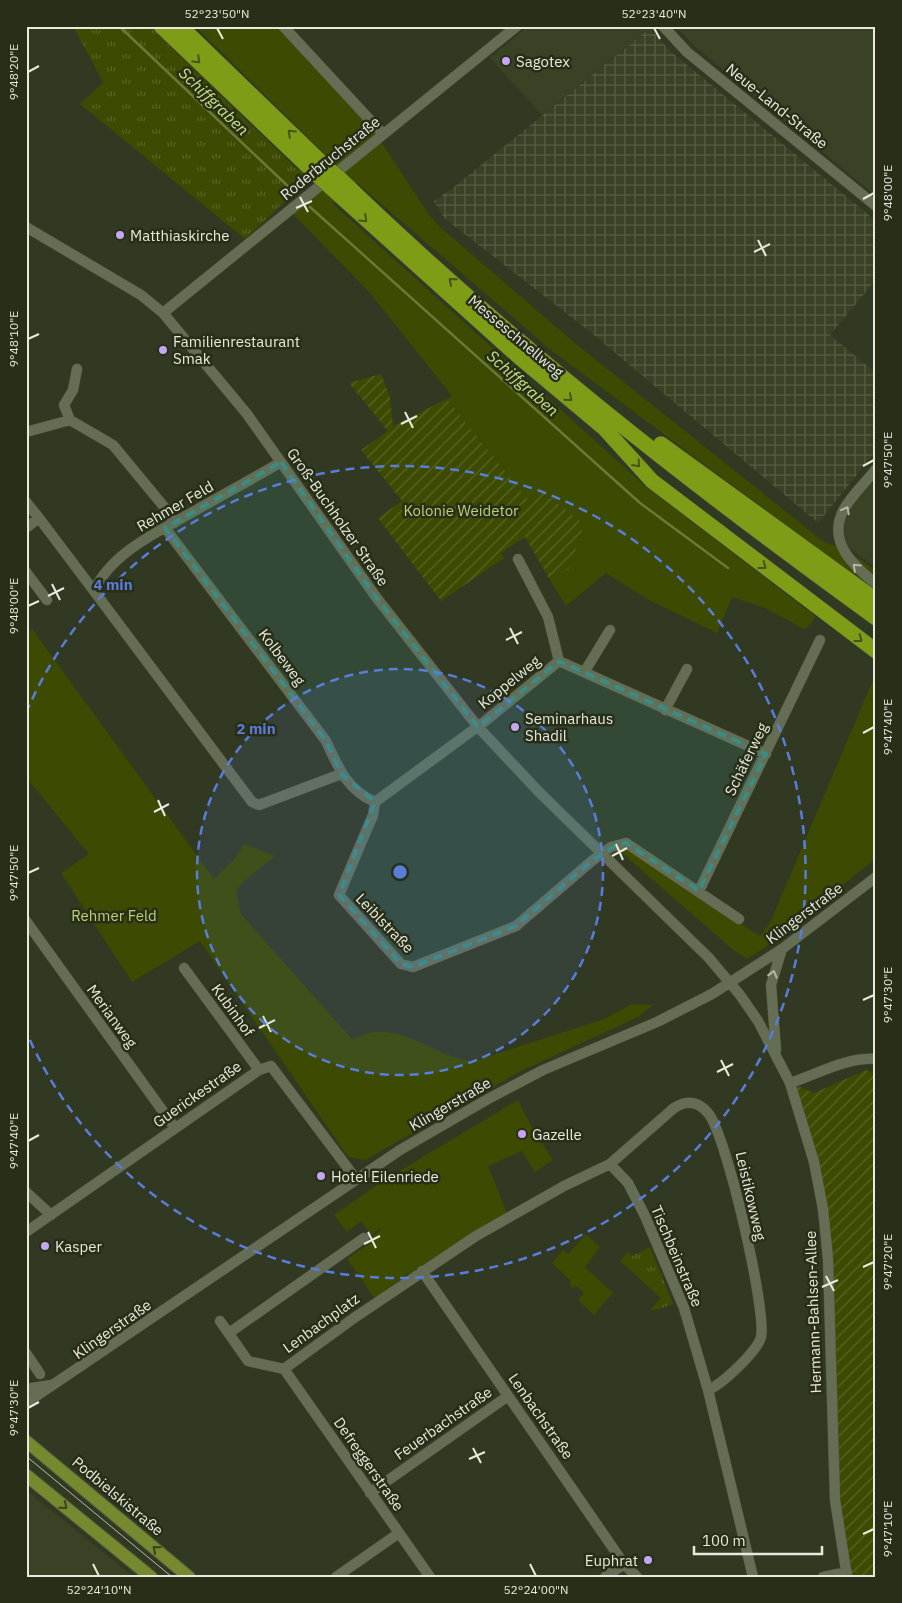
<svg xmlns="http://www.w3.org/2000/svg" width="902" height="1603" font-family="'IBM Plex Sans',sans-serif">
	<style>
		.built { fill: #394224 }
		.industrial { fill: url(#industrial-grid) }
		.grass { fill: url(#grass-tufts) }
		.park { fill: #3c4b01 }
		.garden { fill: url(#garden-furrows) }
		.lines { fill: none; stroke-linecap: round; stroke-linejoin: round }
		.stream { stroke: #687a37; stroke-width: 2.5 }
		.minor-casing { stroke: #4e5540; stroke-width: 11 }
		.major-casing { stroke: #4e5540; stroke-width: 14 }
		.highway-casing { stroke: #4e5540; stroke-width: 16 }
		.minor { stroke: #656d54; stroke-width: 10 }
		.major { stroke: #75892f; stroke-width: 12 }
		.highway { stroke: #7f9c17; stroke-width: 15 }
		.tram { stroke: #b6bcac; stroke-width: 1 }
		.highway-bridge-casing { stroke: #4e5540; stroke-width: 16; stroke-linecap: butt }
		.highway-bridge { stroke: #7f9c17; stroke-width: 15 }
		.oneway { stroke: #465418 }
		.oneway2 { stroke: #b2b9a6 }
		.oneway3 { stroke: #3b451e }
		.marked { fill: #3a8d84; fill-opacity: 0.2; stroke: #3a8d84; stroke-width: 4; stroke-dasharray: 10 6; stroke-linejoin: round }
		.ticks { fill: none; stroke: #e6ebdd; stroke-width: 2 }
		.ring { fill: none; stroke: #597dda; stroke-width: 2.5; stroke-dasharray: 9 6 }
		.poi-dot { fill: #c5a7f1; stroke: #282e18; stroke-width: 2 }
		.labels { text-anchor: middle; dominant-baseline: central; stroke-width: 5; stroke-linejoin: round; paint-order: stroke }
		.poi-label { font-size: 15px; fill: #e6ebdd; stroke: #282e18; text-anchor: start }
		.street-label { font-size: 15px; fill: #e6ebdd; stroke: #282e18 }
		.park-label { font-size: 15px; fill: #b7d273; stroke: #282e18 }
		.water-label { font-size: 16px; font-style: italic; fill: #c6e283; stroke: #282e18 }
		.centre { fill: #597dda; stroke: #282e18; stroke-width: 2.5 }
		.ring-label { font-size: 15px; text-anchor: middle; font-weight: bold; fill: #597dda; stroke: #282e18; stroke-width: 5; stroke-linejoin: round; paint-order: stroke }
		.neatline { fill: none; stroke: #e6ebdd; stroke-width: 2 }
		.ticks-label { font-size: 12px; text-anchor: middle; fill: #e6ebdd }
	</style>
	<defs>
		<pattern id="industrial-grid" width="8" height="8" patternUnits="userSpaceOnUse" patternTransform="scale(1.25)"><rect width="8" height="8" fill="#394224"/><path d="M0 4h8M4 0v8" fill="none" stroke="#565d43"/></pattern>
		<pattern id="grass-tufts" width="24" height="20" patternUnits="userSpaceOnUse" patternTransform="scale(1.25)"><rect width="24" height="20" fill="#3c4b01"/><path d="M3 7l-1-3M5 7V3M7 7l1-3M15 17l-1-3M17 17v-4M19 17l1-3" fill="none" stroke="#586526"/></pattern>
		<pattern id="garden-furrows" width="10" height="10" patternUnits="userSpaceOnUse" patternTransform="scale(1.25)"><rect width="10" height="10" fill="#3c4b01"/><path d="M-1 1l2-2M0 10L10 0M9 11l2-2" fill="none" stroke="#586526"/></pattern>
	</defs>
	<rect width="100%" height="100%" fill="#313922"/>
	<path class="built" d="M 528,26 L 649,26 L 650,28 L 542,115 L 490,58 Z
		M 675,26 L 876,26 L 876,196 L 697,48 Z
		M 876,477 L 876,568 L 855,552 L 841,546 L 844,510 Z
		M 26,1490 L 96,1546 L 133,1577 L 26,1577 Z"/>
	<path class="industrial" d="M 650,28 L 669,50 L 876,221 L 876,280 L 830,335 L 876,373 L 876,451 L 818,523 L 589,331 L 444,218 L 434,201 L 454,187 Z"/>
	<path class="grass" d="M 73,26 L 149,26 L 298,170 L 300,168 L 310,178 L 245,239 L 80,104 L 103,82 Z
		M 650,1247 L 673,1304 L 653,1311 L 651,1309 L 661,1298 L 620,1261 L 628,1252 L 632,1256 Z"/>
	<path class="park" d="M 195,26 L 283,26 L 382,133 L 376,139 L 384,146 L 429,215 L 440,227 L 576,344 L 824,542 L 847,550 L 876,571 L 876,592 L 552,351 L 357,183 L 355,184 Z
		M 322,189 L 335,201 L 333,204 L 644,485 L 815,616 L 810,625 L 804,629 L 765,608 L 732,597 L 717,633 L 647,599 L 606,573 L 566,606 L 550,580 L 569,568 L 530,502 L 447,399 L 452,396 L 370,293 L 293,214 Z
		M 32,629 L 214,879 L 235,858 L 244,844 L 275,856 L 249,877 L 236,890 L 241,914 L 352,1039 C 359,1037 367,1033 374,1032 C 409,1028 441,1059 474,1061 L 604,1019 L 632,1004 L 653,1005 L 638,1017 L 521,1071 L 365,1160 L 348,1157 L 200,941 L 132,982 L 61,873 L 89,854 L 26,777 L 26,634 Z
		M 876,673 L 876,858 L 763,949 L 747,959 L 732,949 L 621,852 L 625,849 L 631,849 L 693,893 L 760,936 L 770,923 Z
		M 518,1100 L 533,1130 L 553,1160 L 535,1172 L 522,1151 L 488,1166 L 507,1213 L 411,1275 L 408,1273 L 375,1299 L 347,1259 L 375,1240 L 372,1237 L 381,1230 L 380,1229 L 371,1235 L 361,1221 L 347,1232 L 334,1215 L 386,1179 Z
		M 586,1234 L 600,1247 L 585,1267 L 613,1293 L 594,1315 L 578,1300 L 584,1293 L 576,1286 L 573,1288 L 569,1284 L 571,1281 L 552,1263 L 563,1250 L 568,1254 Z"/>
	<path class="garden" d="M 381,374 L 390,397 L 393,426 L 447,399 L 530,502 L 543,492 L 584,524 L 569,569 L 550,580 L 525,537 L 501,553 L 504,558 L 441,601 L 378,518 L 402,501 L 361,450 L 388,431 L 349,383 Z
		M 866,1070 L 876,1073 L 876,1577 L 847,1577 L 835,1500 L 823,1209 L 791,1083 L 814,1093 Z"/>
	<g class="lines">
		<path class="stream" d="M 119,26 L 294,192
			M 310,207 L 640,503 L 728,568"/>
		<defs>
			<path id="minor" d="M 283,26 L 382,133
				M 663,26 L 687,52 L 876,206
				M 26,227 L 141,295 L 163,313 L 247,414 L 376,597 L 478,727 L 539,792 L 709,958 L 740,995 L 758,1021 L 790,1083 L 814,1162 L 823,1209 L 828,1259 L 835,1500 L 847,1577
				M 163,313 L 517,26
				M 70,420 L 64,405 L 73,390 L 77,369
				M 26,432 L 70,420 L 113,445 L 165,508 L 174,523
				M 281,462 C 254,478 226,493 198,509 C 162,530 112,551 94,591 L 252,802 L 259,805 L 341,774
				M 876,469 C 866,482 852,495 844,509 C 826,542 854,566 876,584
				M 26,502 L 39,518
				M 26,528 L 39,518 L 94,591
				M 165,528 L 326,741 C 338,767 347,790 375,802
				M 518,559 L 548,617 L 559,661
				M 26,572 L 47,600
				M 585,671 L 610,630
				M 665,710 L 687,669
				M 699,891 L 820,640
				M 739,919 L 626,843 L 611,847 L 593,860 L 516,926 L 413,967 L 401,964 L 339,895 L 373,815 L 375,802 L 484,722 L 559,661 L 766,754
				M 26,921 L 175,1128
				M 184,968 L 259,1070
				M 776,1050 L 771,985 L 782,949
				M 790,1083 C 818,1074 846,1057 876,1059
				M 610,1164 L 628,1183 L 645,1216 L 684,1308 L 708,1390 L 753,1577
				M 26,1192 L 51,1215
				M 26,1232 L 259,1070 L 271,1066 L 356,1179
				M 422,1271 L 624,1564 L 637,1577
				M 220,1321 L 248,1361 L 284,1369 L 354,1318 L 476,1236 L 564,1186 L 610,1164 L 674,1108 C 687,1100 698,1101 708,1113 C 726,1133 767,1311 761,1337 C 757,1352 721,1385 708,1390
				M 229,1333 L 364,1238
				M 26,1353 L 40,1374
				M 284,1369 L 430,1577
				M 26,1389 L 51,1385
				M 26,1403 L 400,1150 L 488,1099 L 543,1070 L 657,1022 L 712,994 L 782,949 L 876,877
				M 370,1493 L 508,1396
				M 336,1577 L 399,1533
				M 605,1577 L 624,1564
				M 823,1577 L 847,1572"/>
			<path id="major" d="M 26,1441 L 189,1577
				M 26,1475 L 151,1577"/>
			<path id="highway" d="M 161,26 L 317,175
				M 180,26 L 326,167
				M 338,177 C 504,338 688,482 876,618
				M 328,185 L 518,356 L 604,428 L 652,481 L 876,651
				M 661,444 L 876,600"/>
		</defs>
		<use href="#minor" class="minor-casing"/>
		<use href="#major" class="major-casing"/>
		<use href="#highway" class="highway-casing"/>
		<use href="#minor" class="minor"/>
		<use href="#major" class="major"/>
		<use href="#highway" class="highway"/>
		<path class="tram" d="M 26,1456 L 172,1577"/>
		<defs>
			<path id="highway-bridge" d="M 326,167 L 338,177
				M 317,175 L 328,185"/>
		</defs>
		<use href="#highway-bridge" class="highway-bridge-casing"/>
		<use href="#highway-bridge" class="highway-bridge"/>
	</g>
	<defs><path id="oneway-chevron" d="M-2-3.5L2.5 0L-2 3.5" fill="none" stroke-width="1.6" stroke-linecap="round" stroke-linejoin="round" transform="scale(1.25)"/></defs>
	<g class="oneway">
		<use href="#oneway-chevron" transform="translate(197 60) rotate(44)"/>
		<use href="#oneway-chevron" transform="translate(291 133) rotate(-136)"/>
		<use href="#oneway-chevron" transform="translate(364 219) rotate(43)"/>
		<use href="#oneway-chevron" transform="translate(452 281) rotate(-139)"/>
		<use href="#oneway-chevron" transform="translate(569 398) rotate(40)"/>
		<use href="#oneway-chevron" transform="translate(637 464) rotate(48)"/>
		<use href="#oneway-chevron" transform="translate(763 566) rotate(37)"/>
		<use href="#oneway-chevron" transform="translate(859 639) rotate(37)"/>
	</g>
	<g class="oneway2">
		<use href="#oneway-chevron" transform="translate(846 510) rotate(-62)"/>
		<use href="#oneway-chevron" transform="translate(856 567) rotate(-137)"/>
		<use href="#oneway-chevron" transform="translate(773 974) rotate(-76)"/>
	</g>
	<g class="oneway3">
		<use href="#oneway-chevron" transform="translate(64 1506) rotate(40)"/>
		<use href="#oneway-chevron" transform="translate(156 1549) rotate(-140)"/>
	</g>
	<path class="marked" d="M 281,462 L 376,597 L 478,727 L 559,661 L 766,754 L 699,891 L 626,843 L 618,844 L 593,860 L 516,926 L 413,967 L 401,964 L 339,895 L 375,802 L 341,774 L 326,741 L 165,528 Z"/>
	<path class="ticks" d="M 217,28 L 223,39M 654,28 L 660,39M 28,72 L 39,66M 300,197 L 308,212M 863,199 L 874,193M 296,208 L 312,201M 758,240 L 766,256M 754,252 L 770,244M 28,339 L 39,334M 405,412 L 413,428M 401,424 L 417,416M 863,466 L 874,460M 52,584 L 60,600M 48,596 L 64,588M 28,606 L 39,601M 510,628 L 518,644M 506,640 L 522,632M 863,733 L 874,727M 158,800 L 165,816M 154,812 L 169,804M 616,844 L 623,860M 612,856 L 627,848M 28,873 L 39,868M 863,1000 L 874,995M 263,1016 L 271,1032M 259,1028 L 275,1020M 721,1060 L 729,1076M 717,1072 L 733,1064M 28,1141 L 39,1135M 368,1232 L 376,1248M 364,1244 L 380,1236M 863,1267 L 874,1262M 826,1276 L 834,1291M 822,1287 L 838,1280M 28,1408 L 39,1402M 473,1448 L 481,1463M 469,1459 L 485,1452M 863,1534 L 874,1529M 93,1564 L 99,1576M 530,1564 L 536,1576"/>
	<circle cx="400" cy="872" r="203" fill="#597dda" fill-opacity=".12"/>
	<g class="ring">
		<circle cx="400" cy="872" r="203"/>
		<path d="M26 713A406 406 0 1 1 26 1031"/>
	</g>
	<g class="poi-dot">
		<circle cx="506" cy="61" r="5"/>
		<circle cx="120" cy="235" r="5"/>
		<circle cx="163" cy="350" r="5"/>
		<circle cx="515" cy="727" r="5"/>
		<circle cx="522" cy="1134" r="5"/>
		<circle cx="321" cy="1176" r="5"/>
		<circle cx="45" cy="1246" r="5"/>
		<circle cx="648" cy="1560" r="5"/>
	</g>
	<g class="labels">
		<g class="poi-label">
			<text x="516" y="61">Sagotex</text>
			<text x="130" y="235">Matthiaskirche</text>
			<text x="173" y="341">Familienrestaurant<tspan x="173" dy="17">Smak</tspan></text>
			<text x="525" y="718">Seminarhaus<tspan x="525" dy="17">Shadil</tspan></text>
			<text x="532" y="1134">Gazelle</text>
			<text x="331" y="1176">Hotel Eilenriede</text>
			<text x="55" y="1246">Kasper</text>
			<text x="638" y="1560" text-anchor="end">Euphrat</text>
		</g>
		<g class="street-label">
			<text transform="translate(777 106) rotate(39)">Neue-Land-Straße</text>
			<text transform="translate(330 158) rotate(-39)">Roderbruchstraße</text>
			<text transform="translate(516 336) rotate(40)">Messeschnellweg</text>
			<text transform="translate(175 506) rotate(-30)">Rehmer Feld</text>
			<text transform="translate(338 517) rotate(55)">Groß-Buchholzer Straße</text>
			<text transform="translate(282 657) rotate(53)">Kolbeweg</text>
			<text transform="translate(509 682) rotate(-39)">Koppelweg</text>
			<text transform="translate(746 759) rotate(-64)">Schäferweg</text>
			<text transform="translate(804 913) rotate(-37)">Klingerstraße</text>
			<text transform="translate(385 923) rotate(46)">Leiblstraße</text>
			<text transform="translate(233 1010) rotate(54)">Kubinhof</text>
			<text transform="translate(112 1016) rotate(54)">Merianweg</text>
			<text transform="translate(197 1094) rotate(-35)">Guerickestraße</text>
			<text transform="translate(450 1104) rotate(-30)">Klingerstraße</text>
			<text transform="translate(751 1196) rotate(77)">Leistikowweg</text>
			<text transform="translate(677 1256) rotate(67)">Tischbeinstraße</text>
			<text transform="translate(813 1312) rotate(-92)">Hermann-Bahlsen-Allee</text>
			<text transform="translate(321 1323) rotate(-36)">Lenbachplatz</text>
			<text transform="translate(112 1329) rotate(-35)">Klingerstraße</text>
			<text transform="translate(541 1416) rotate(55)">Lenbachstraße</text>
			<text transform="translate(443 1423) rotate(-35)">Feuerbachstraße</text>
			<text transform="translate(369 1464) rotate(55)">Defreggerstraße</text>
			<text transform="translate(118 1496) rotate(40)">Podbielskistraße</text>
		</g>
		<g class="park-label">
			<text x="461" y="510">Kolonie Weidetor</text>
			<text x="114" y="915">Rehmer Feld</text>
		</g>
		<g class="water-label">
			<text transform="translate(214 101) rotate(44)">Schiffgraben</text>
			<text transform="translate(523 383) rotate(42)">Schiffgraben</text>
		</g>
	</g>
	<circle cx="400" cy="872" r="8" class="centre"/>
	<g class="ring-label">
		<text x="113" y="590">4 min</text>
		<text x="256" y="734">2 min</text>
	</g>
	<rect width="902" height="1603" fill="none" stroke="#282e18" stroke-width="55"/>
	<path d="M694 1546v8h128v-8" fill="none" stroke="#e6ebdd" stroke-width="2.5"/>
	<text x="702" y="1546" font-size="15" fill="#e6ebdd" stroke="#282e18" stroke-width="4" paint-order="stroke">100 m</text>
	<rect x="28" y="28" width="846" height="1548" class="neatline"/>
	<g class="ticks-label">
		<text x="217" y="18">52°23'50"N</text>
		<text x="654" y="18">52°23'40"N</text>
		<text transform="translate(14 72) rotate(-90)" y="4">9°48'20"E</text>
		<text transform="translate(888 193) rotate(-90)" y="4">9°48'00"E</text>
		<text transform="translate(14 339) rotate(-90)" y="4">9°48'10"E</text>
		<text transform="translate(888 460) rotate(-90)" y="4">9°47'50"E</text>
		<text transform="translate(14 606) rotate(-90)" y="4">9°48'00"E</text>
		<text transform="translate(888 727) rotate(-90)" y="4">9°47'40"E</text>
		<text transform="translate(14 873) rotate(-90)" y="4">9°47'50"E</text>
		<text transform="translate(888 995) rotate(-90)" y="4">9°47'30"E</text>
		<text transform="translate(14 1141) rotate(-90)" y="4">9°47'40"E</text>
		<text transform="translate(888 1262) rotate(-90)" y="4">9°47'20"E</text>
		<text transform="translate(14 1408) rotate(-90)" y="4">9°47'30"E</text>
		<text transform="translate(888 1529) rotate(-90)" y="4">9°47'10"E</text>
		<text x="99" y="1594">52°24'10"N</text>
		<text x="536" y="1594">52°24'00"N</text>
	</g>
</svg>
